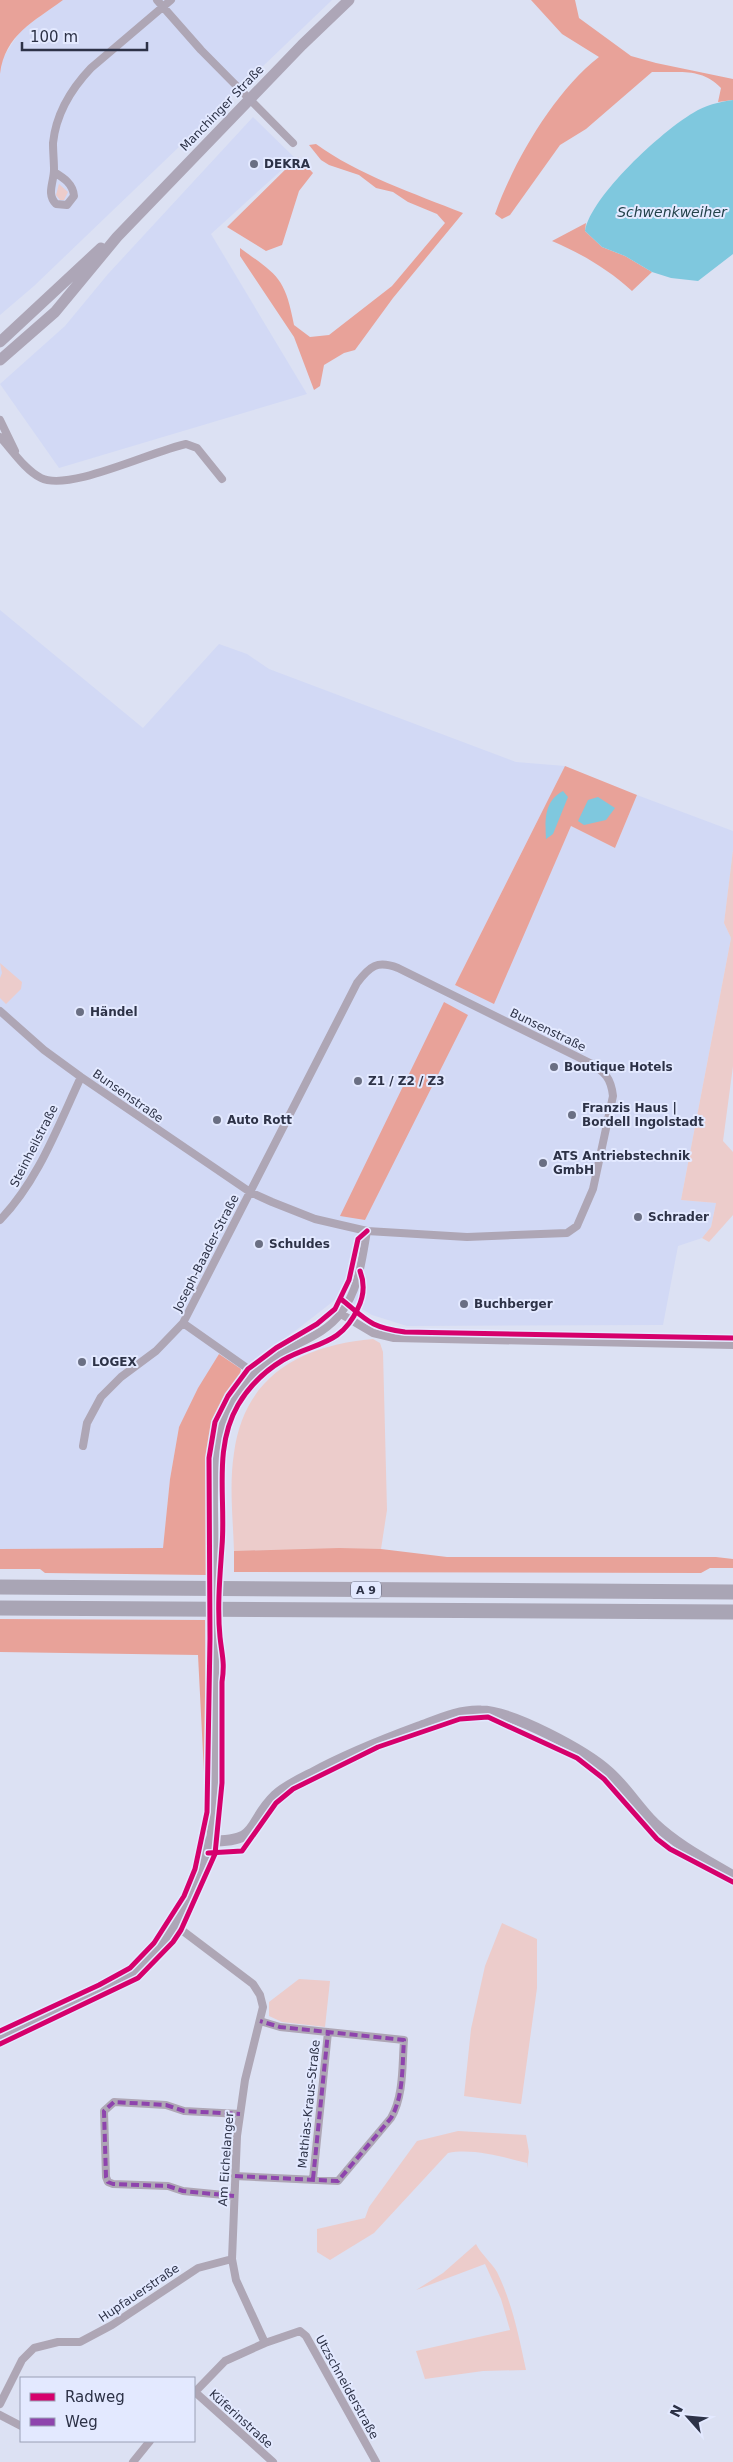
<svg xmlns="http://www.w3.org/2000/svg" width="733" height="2462" font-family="'DejaVu Sans',sans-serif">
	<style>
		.built { fill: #d2d9f5 }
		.green { fill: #eccccb }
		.forest { fill: #e8a299 }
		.water { fill: #7fc8de }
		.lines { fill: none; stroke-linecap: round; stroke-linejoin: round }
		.street { stroke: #aea6b5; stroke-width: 8 }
		.secondary { stroke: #ada6b7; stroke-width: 11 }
		.highway { stroke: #a9a5b5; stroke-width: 15 }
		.street-bridge { stroke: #aea6b5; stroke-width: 8 }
		.quiet { stroke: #8e44ad; stroke-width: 4; stroke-dasharray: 8 4; stroke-linecap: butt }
		.cycleway-casing { stroke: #e3e9ff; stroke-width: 8 }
		.cycleway { stroke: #d6006c; stroke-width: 5 }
		.poi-dot { fill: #6a6f83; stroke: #e3e9ff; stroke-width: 2 }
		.labels { text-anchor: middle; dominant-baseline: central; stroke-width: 4; stroke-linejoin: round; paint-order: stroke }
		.shield { fill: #e3e9ff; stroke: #64697e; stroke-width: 1 }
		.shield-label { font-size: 11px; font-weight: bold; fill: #2d3247 }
		.street-label { font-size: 12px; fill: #2d3247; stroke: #e3e9ff }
		.poi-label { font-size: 12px; font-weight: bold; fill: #2d3247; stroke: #e3e9ff; text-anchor: start }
		.water-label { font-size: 14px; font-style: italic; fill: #23424a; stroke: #e3e9ff }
	</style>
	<rect width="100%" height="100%" fill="#dce1f3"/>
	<path class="built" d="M 63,0 L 332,0 L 34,286 L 0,315 L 0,74 L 2,59 L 21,30 Z
		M 253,117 L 295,158 L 211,234 L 307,394 L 59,468 L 0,384 L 65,326 L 108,274 Z
		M 0,610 L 143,728 L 219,644 L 247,654 L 269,669 L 516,762 L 565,766 L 455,985 L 493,1003 L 571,826 L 615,848 L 637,795 L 733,831 L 733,850 L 724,923 L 731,938 L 681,1200 L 716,1203 L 711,1227 L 702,1238 L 678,1246 L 663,1325 L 407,1326 L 372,1315 L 340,1296 L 299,1328 L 241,1369 L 219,1354 L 179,1427 L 170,1479 L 163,1548 L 0,1549 Z"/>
	<path class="green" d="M 59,184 L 68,192 L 64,200 L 60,200 L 56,195 Z
		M 733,850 L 733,1066 L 723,1141 L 733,1152 L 733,1215 L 709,1242 L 702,1238 L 711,1227 L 716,1203 L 681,1200 L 731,938 L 724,923 Z
		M 0,963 L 22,982 L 21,989 L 6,1004 L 0,998 L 0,978 L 2,973 Z
		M 373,1339 L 380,1343 L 383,1352 L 387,1510 L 381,1549 L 234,1551 C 233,1519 229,1485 234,1453 C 244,1376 301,1345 373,1339 Z
		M 502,1923 L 537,1939 L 537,1988 L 521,2104 L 464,2096 L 471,2029 L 485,1966 Z
		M 299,1979 L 330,1981 L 325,2027 L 282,2022 L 269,2016 L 269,2002 Z
		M 458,2131 L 526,2135 L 529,2152 L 527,2168 L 527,2163 C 502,2157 473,2148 448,2153 L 374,2233 L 330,2260 L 317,2252 L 317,2229 L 365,2218 L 369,2207 L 417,2141 Z
		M 476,2244 C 481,2254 491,2262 497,2272 C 512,2302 519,2337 526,2370 L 483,2371 L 425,2379 L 416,2351 L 510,2330 L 501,2299 L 485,2264 L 416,2290 L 443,2273 Z"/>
	<path class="forest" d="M 0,0 L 63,0 C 34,22 5,34 0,74 Z
		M 531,0 L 575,0 L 579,18 L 631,56 L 656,63 L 733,79 L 733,100 L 718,102 L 721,88 C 701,67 679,73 652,72 L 586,129 L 560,145 L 510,215 L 502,219 L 495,214 C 514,161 554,92 599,57 L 562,34 Z
		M 316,144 C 357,174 415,194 463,213 L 393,298 L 355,350 L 344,353 L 324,365 L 320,386 L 314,390 L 294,337 L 240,256 L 240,248 C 277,275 285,277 294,325 L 310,337 L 329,335 L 392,286 L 445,223 L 437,214 L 408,202 L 393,192 L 376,188 L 359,175 L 329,165 L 321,160 L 309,145 Z
		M 298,157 L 313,173 L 299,191 L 282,245 L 266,251 L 227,227 Z
		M 586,223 L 585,231 L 602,247 L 625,256 L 652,272 L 632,291 C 608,269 582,254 552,241 Z
		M 565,766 L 637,795 L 615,848 L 571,826 L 494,1004 L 455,985 Z
		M 444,1002 L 468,1015 L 365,1220 L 340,1216 Z
		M 219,1354 L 241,1369 L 240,1375 L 217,1414 L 209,1444 L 207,1575 L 45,1573 L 40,1569 L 0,1569 L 0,1549 L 163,1548 L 170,1479 L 179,1427 L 198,1388 Z
		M 339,1548 L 381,1549 L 447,1557 L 716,1557 L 733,1559 L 733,1568 L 710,1568 L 701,1573 L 234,1572 L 234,1551 Z
		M 0,1619 L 205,1620 L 206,1812 L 198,1655 L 0,1652 Z"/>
	<path class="water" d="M 733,100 L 733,254 L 698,281 L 671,278 L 652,272 L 625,256 L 602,247 L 585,231 C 591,196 662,131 693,113 C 705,105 719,102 733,100 Z
		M 563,791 L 568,797 L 553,834 L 546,839 C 545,820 544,801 563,791 Z
		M 598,797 L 615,808 L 606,820 L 584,825 L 578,821 L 588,800 Z"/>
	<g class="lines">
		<path class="street" d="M 157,0 L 201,50 L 293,143
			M 54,172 C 64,178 73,184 74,196 L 67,205 L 56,204 C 46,194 54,182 54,170 C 54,161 53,152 53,143 C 56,114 72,88 91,68 L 171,0
			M 0,420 L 15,451
			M 0,437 C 12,450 25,470 41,478 C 69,492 152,451 186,444 L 197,448 L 222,479
			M 0,1011 L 44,1050 L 81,1077 L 250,1192 L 272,1202 L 315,1219 L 367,1231 L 467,1237 L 567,1233 L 577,1226 L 593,1189 L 613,1096 C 611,1078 605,1072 590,1063 L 398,968 C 377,960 370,966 357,983 L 183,1323 L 156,1351 L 121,1377 L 101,1397 L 87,1423 L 83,1446
			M 0,1220 C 38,1181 58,1126 81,1077
			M 341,1314 L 373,1333 L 394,1338 L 733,1345
			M 183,1323 L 254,1373
			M 215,1560 C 215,1514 208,1452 228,1410 C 243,1378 268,1361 298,1344 C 314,1336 330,1328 341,1313 C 359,1290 362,1259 367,1231
			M 210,1841 L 215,1793 L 215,1637
			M 175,1925 L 253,1984 L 260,1995 L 263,2007 L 245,2080 L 237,2136 L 232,2259 L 236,2280 L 265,2343 L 225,2361 L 194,2393
			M 235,2176 L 338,2181 L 391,2118 C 404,2096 402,2065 404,2040 L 280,2027 L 260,2021
			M 313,2179 L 328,2032
			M 234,2196 L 183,2191 L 168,2186 L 113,2184 L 108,2182 L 106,2177 L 104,2111 L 114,2102 L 166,2105 L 184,2111 L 240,2114
			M 265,2343 L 300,2331 L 306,2336 L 376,2462
			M 195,2392 L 273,2462
			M 0,2404 L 22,2360 L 34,2348 L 58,2342 L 80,2342 L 112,2325 L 198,2268 L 232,2259
			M 0,2415 L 21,2426
			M 133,2462 L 150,2441"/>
		<path class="secondary" d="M 0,342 L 101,248
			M 0,360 L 55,312 L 117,237 L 302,45 L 349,0
			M 0,2037 C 41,2017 87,2003 125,1978 C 171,1947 197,1893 210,1841 C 263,1841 245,1825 276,1795 C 286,1786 299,1780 311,1774 C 346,1755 381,1741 419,1727 C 438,1720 459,1710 481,1711 C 512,1711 586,1751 609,1772 C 626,1787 638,1807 654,1823 C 677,1845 706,1860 733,1876"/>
		<path class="highway" d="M 0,1587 L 733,1592
			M 0,1608 L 733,1612"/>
		<path class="street-bridge" d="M 215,1560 L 215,1637"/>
		<path class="quiet" d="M 235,2176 L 338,2181 L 391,2118 C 404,2096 402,2065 404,2040 L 280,2027 L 260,2021
			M 313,2179 L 328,2032
			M 234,2196 L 183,2191 L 168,2186 L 113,2184 L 108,2182 L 106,2177 L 104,2111 L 114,2102 L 166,2105 L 184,2111 L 240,2114"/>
		<defs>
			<path id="cycleway" d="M 341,1299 C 367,1320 369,1327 405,1332 L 733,1338
				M 208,1853 L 242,1851 L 276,1803 L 293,1789 L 378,1747 L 460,1719 L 488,1717 L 577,1758 L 604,1779 L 657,1839 L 670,1849 L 733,1882
				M 0,2031 L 99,1985 L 130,1968 L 154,1943 L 184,1896 L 195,1869 L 207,1812 L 210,1638 L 209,1458 L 215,1422 L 228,1396 L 248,1369 L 276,1348 L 317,1324 L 335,1309 L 349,1280 L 358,1239 L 367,1231
				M 0,2044 L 138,1978 L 173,1942 L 181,1930 L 215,1854 L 222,1783 L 222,1682 C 225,1662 222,1656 220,1637 C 217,1607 220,1575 222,1546 C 226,1499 213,1448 238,1405 C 249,1386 265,1371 283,1360 C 315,1342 341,1346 358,1308 C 364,1296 365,1284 360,1271"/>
		</defs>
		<use href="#cycleway" class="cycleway-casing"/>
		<use href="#cycleway" class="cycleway"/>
	</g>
	<g class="poi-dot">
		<circle cx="254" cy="164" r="5"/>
		<circle cx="80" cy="1012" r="5"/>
		<circle cx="554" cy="1067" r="5"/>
		<circle cx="358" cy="1081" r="5"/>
		<circle cx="572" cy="1115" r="5"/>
		<circle cx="217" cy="1120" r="5"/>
		<circle cx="543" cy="1163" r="5"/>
		<circle cx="638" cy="1217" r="5"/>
		<circle cx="259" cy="1244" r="5"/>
		<circle cx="464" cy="1304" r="5"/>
		<circle cx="82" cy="1362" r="5"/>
	</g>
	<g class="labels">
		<rect class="shield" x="351" y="1581.5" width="30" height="17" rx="4"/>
		<g class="shield-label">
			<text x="366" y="1590">A 9</text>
		</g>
		<g class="street-label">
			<text transform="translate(222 108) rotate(-46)">Manchinger Straße</text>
			<text transform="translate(548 1030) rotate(26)">Bunsenstraße</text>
			<text transform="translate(128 1096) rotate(35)">Bunsenstraße</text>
			<text transform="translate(34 1146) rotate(-63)">Steinheilstraße</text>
			<text transform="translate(206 1253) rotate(-63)">Joseph-Baader-Straße</text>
			<text transform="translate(309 2104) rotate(-84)">Mathias-Kraus-Straße</text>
			<text transform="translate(226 2159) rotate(-86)">Am Eichelanger</text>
			<text transform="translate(139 2293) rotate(-34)">Hupfauerstraße</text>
			<text transform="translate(347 2387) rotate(61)">Utzschneiderstraße</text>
			<text transform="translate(241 2419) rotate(42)">Küferinstraße</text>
		</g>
		<g class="poi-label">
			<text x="264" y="164">DEKRA</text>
			<text x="90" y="1012">Händel</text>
			<text x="564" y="1067">Boutique Hotels</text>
			<text x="368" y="1081">Z1 / Z2 / Z3</text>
			<text x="582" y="1108">Franzis Haus |<tspan x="582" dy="14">Bordell Ingolstadt</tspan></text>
			<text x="227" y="1120">Auto Rott</text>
			<text x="553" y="1156">ATS Antriebstechnik<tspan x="553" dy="14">GmbH</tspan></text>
			<text x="648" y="1217">Schrader</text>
			<text x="269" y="1244">Schuldes</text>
			<text x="474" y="1304">Buchberger</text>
			<text x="92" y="1362">LOGEX</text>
		</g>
		<g class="water-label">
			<text x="672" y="212">Schwenkweiher</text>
		</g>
	</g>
	<rect x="20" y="2377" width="175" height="65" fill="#e3e9ff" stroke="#9aa0b5"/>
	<rect x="30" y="2393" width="25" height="8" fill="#d6006c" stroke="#9aa0b5"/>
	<text x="65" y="2402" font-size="15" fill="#2d3247">Radweg</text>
	<rect x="30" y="2418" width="25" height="8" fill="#8e44ad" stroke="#9aa0b5"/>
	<text x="65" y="2427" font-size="15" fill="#2d3247">Weg</text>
	<g transform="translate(688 2417) rotate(297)" stroke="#e3e9ff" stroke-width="4" paint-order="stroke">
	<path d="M0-4L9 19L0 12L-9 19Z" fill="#2d3247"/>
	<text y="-8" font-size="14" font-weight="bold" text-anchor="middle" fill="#2d3247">N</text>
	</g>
	<path d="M22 42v8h125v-8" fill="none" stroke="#2d3247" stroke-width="2.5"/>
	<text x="30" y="42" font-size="15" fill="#2d3247" stroke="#e3e9ff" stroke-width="4" paint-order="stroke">100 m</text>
</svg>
